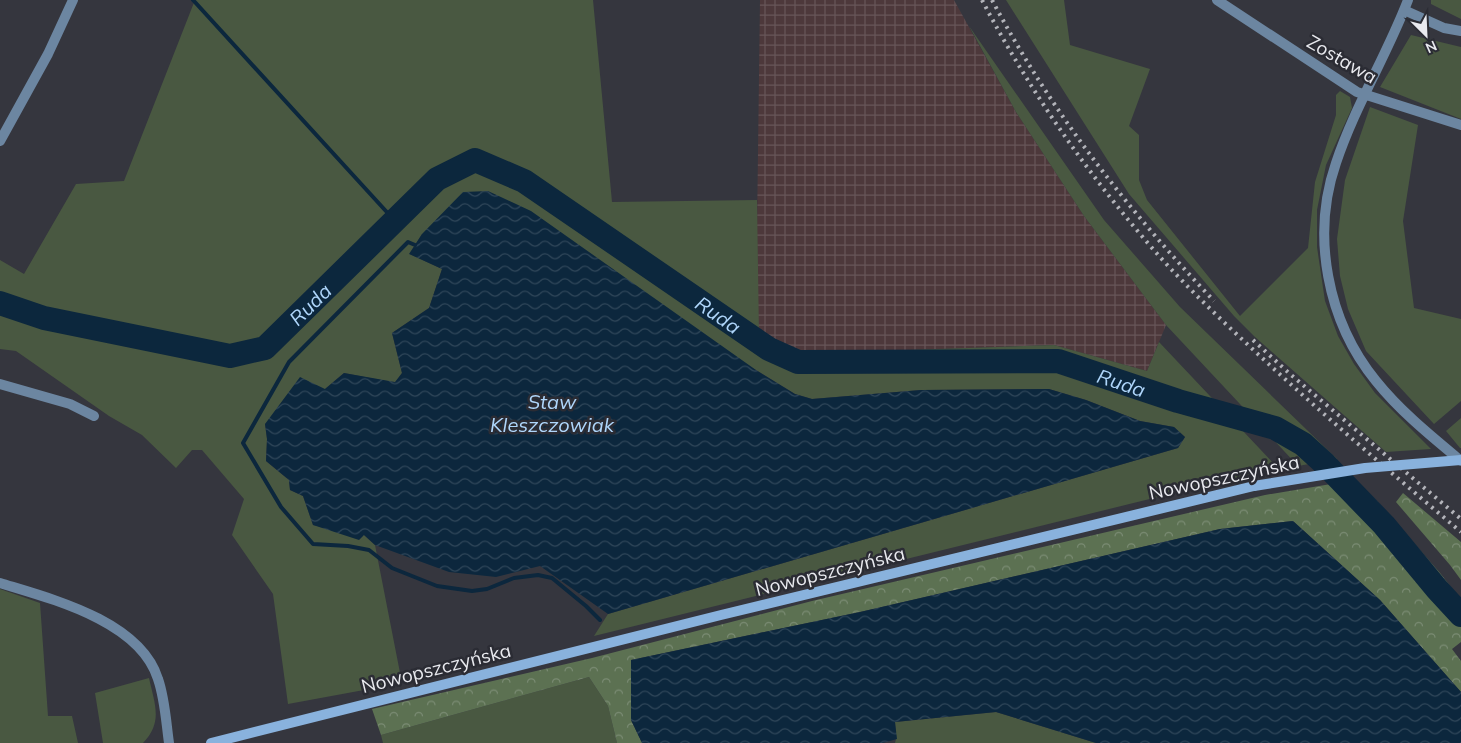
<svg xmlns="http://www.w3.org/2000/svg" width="1461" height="743" font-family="Mulish,sans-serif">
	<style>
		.industrial { fill: url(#industrial-grid) }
		.green { fill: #495841 }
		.forest { fill: url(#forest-crowns) }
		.water { fill: url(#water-waves) }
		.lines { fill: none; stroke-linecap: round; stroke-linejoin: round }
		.stream { stroke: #0c273d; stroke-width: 4 }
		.river { stroke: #0c273d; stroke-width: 24 }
		.minor { stroke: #6c86a1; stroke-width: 10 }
		.secondary { stroke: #89b2dd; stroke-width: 10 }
		.rail { stroke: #b3b4ba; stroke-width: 4; stroke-dasharray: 2.5 5; stroke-linecap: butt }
		.secondary-bridge { stroke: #89b2dd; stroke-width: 10 }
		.labels { text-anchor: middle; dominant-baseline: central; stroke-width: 5; stroke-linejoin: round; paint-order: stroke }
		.street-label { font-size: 19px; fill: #e9eaef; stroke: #2b2c34 }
		.water-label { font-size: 20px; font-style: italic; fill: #afd6fb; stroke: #2b2c34 }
	</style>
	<defs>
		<pattern id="industrial-grid" width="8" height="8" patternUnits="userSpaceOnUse" patternTransform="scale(1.25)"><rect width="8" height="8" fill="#4d383b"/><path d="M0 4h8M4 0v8" fill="none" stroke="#675558"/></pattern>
		<pattern id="forest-crowns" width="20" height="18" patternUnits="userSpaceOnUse" patternTransform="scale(1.25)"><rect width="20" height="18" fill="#5c7152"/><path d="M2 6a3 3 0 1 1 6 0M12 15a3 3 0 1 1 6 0" fill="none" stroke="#7b8c74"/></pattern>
		<pattern id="water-waves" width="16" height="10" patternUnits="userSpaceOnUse" patternTransform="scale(1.25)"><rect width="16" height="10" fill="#0c273d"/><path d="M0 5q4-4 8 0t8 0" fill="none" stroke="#2f4659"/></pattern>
	</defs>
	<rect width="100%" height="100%" fill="#35363e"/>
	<path class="industrial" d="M 760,0 L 954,0 L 1016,112 L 1084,216 L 1166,325 L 1147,371 L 1054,345 L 796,354 L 758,335 L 757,229 Z"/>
	<path class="green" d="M 195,0 L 593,0 L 612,202 L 757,200 L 759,335 L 796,354 L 1054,345 L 1147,371 L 1159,342 L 1276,466 L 1247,475 L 594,636 L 608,614 L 1178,448 L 1185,437 L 1174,427 L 1140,421 L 1086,400 L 1049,389 L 921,390 L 812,399 L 795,394 L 756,370 L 422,234 L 410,254 L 442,269 L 429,308 L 392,333 L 402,373 L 395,383 L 344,373 L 325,389 L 265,424 L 267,439 L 266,461 L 289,480 L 290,490 L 303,496 L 313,525 L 364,535 L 375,545 L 402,683 L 288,704 L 273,594 L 232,535 L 244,499 L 202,450 L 192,450 L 176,468 L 142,435 L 109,416 L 16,351 L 0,349 L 0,260 L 24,274 L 76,184 L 124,181 Z
		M 1006,0 L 1064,0 L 1070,45 L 1150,69 L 1129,126 L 1139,135 L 1139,180 L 1147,200 L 1240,316 L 1308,248 L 1315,182 L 1336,115 L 1336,95 L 1340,91 L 1350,97 L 1352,108 L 1326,165 L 1317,210 L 1317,247 L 1325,301 L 1338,336 L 1354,364 L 1375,393 L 1431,449 L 1386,452 L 1255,337 L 1234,316 L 1129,194 Z
		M 1431,0 L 1461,0 L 1461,19 L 1431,4 Z
		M 969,26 L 1104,220 L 1180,307 L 1337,459 L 1298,466 L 1166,325 L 1084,216 L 1016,112 Z
		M 1411,35 L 1461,47 L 1461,119 L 1380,87 Z
		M 1370,107 L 1418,125 L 1403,221 L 1414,308 L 1461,319 L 1461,401 L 1434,424 L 1366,351 L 1348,309 L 1340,276 L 1337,239 L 1345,180 Z
		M 1461,418 L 1461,448 L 1460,448 L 1446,431 Z
		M 0,589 L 40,603 L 48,716 L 72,716 L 78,743 L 0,743 Z
		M 589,677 L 608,706 L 617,743 L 383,743 L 381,735 Z
		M 149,678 C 155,705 163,722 143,743 L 103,743 L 95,693 Z
		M 996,712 L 1096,743 L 895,743 L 896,739 L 895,722 Z"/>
	<path class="forest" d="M 1355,480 L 1377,501 L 1440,573 L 1461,600 L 1461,642 L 1452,649 L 1461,661 L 1461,692 L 1380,600 L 1293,521 L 1220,529 L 860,612 L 631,660 L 631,720 L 642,743 L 617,743 L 608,706 L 589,677 L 381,735 L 372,709 L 592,658 L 812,601 L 1265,495 Z
		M 1403,493 L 1461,542 L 1461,580 L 1450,565 L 1396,502 Z"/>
	<path class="water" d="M 488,191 L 531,211 L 756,370 L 795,394 L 812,399 L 921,390 L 1049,389 L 1086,400 L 1140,421 L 1174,427 L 1185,437 L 1178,448 L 608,614 L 540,566 L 496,577 L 449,572 L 375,545 L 364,535 L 359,540 L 313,525 L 303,496 L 290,490 L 289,480 L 266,461 L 267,439 L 265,424 L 300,377 L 325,389 L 344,373 L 395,382 L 402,373 L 392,333 L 429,308 L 442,269 L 409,254 L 422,234 L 463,192 Z
		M 1293,521 L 1380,600 L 1461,692 L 1461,743 L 1096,743 L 996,712 L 895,722 L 897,739 L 883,743 L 642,743 L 631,720 L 631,660 L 860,612 L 1220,529 Z"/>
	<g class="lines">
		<path class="stream" d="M 193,0 L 395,221
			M 415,245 L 408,242 L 289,362 L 243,443 L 281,507 L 313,544 L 348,546 L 369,550 L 392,568 L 437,586 L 472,591 L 487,589 L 514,578 L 538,575 L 552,578 L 586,606 L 600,620"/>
		<path class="river" id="s1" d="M 0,303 L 44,318 L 230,356 L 265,348 L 437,179 L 475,160 L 524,181 L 769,349 L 798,362 L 1058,361 L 1178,401 L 1275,428 L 1303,444 L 1325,464 L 1384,525 L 1437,589 L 1461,615"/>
		<path class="minor" d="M 1217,0 L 1357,92 L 1461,125
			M 1408,0 C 1387,55 1355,106 1336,163 C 1311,235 1327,321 1376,381 C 1400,411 1431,436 1461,461
			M 1404,10 L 1444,28 L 1461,31
			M 0,141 L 48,54 L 73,0
			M 0,384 L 70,404 L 94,416
			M 0,583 C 52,599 140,621 158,679 C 165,699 166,722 169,743"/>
		<path class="secondary" d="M 211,743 L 721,615 L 1254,486"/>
		<path class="rail" d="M 982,0 C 1030,92 1091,179 1160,257 C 1187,287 1216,315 1245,342 C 1315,408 1388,470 1461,532
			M 992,0 C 1052,113 1127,209 1214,301
			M 1253,340 L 1290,374 L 1461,519"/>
		<path class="secondary-bridge" d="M 1254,486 L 1365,468 L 1461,460"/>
	</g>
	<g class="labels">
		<g class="street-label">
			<text transform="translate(1342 59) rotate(30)">Zostawa</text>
			<text transform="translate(1224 477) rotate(-12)">Nowopszczyńska</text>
			<text transform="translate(830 571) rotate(-14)">Nowopszczyńska</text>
			<text transform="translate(436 668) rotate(-14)">Nowopszczyńska</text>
		</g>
		<g class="water-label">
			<text stroke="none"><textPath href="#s1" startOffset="335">Ruda</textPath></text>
			<text stroke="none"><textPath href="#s1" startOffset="845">Ruda</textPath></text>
			<text stroke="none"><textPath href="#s1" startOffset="1265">Ruda</textPath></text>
			<text x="552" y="401">Staw<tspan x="552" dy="23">Kleszczowiak</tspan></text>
		</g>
	</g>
	<g transform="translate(1426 35) rotate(156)" stroke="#2b2c34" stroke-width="4" paint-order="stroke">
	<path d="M0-4L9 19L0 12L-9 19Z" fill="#e9eaef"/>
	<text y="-8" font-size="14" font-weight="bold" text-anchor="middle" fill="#e9eaef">N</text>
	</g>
</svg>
